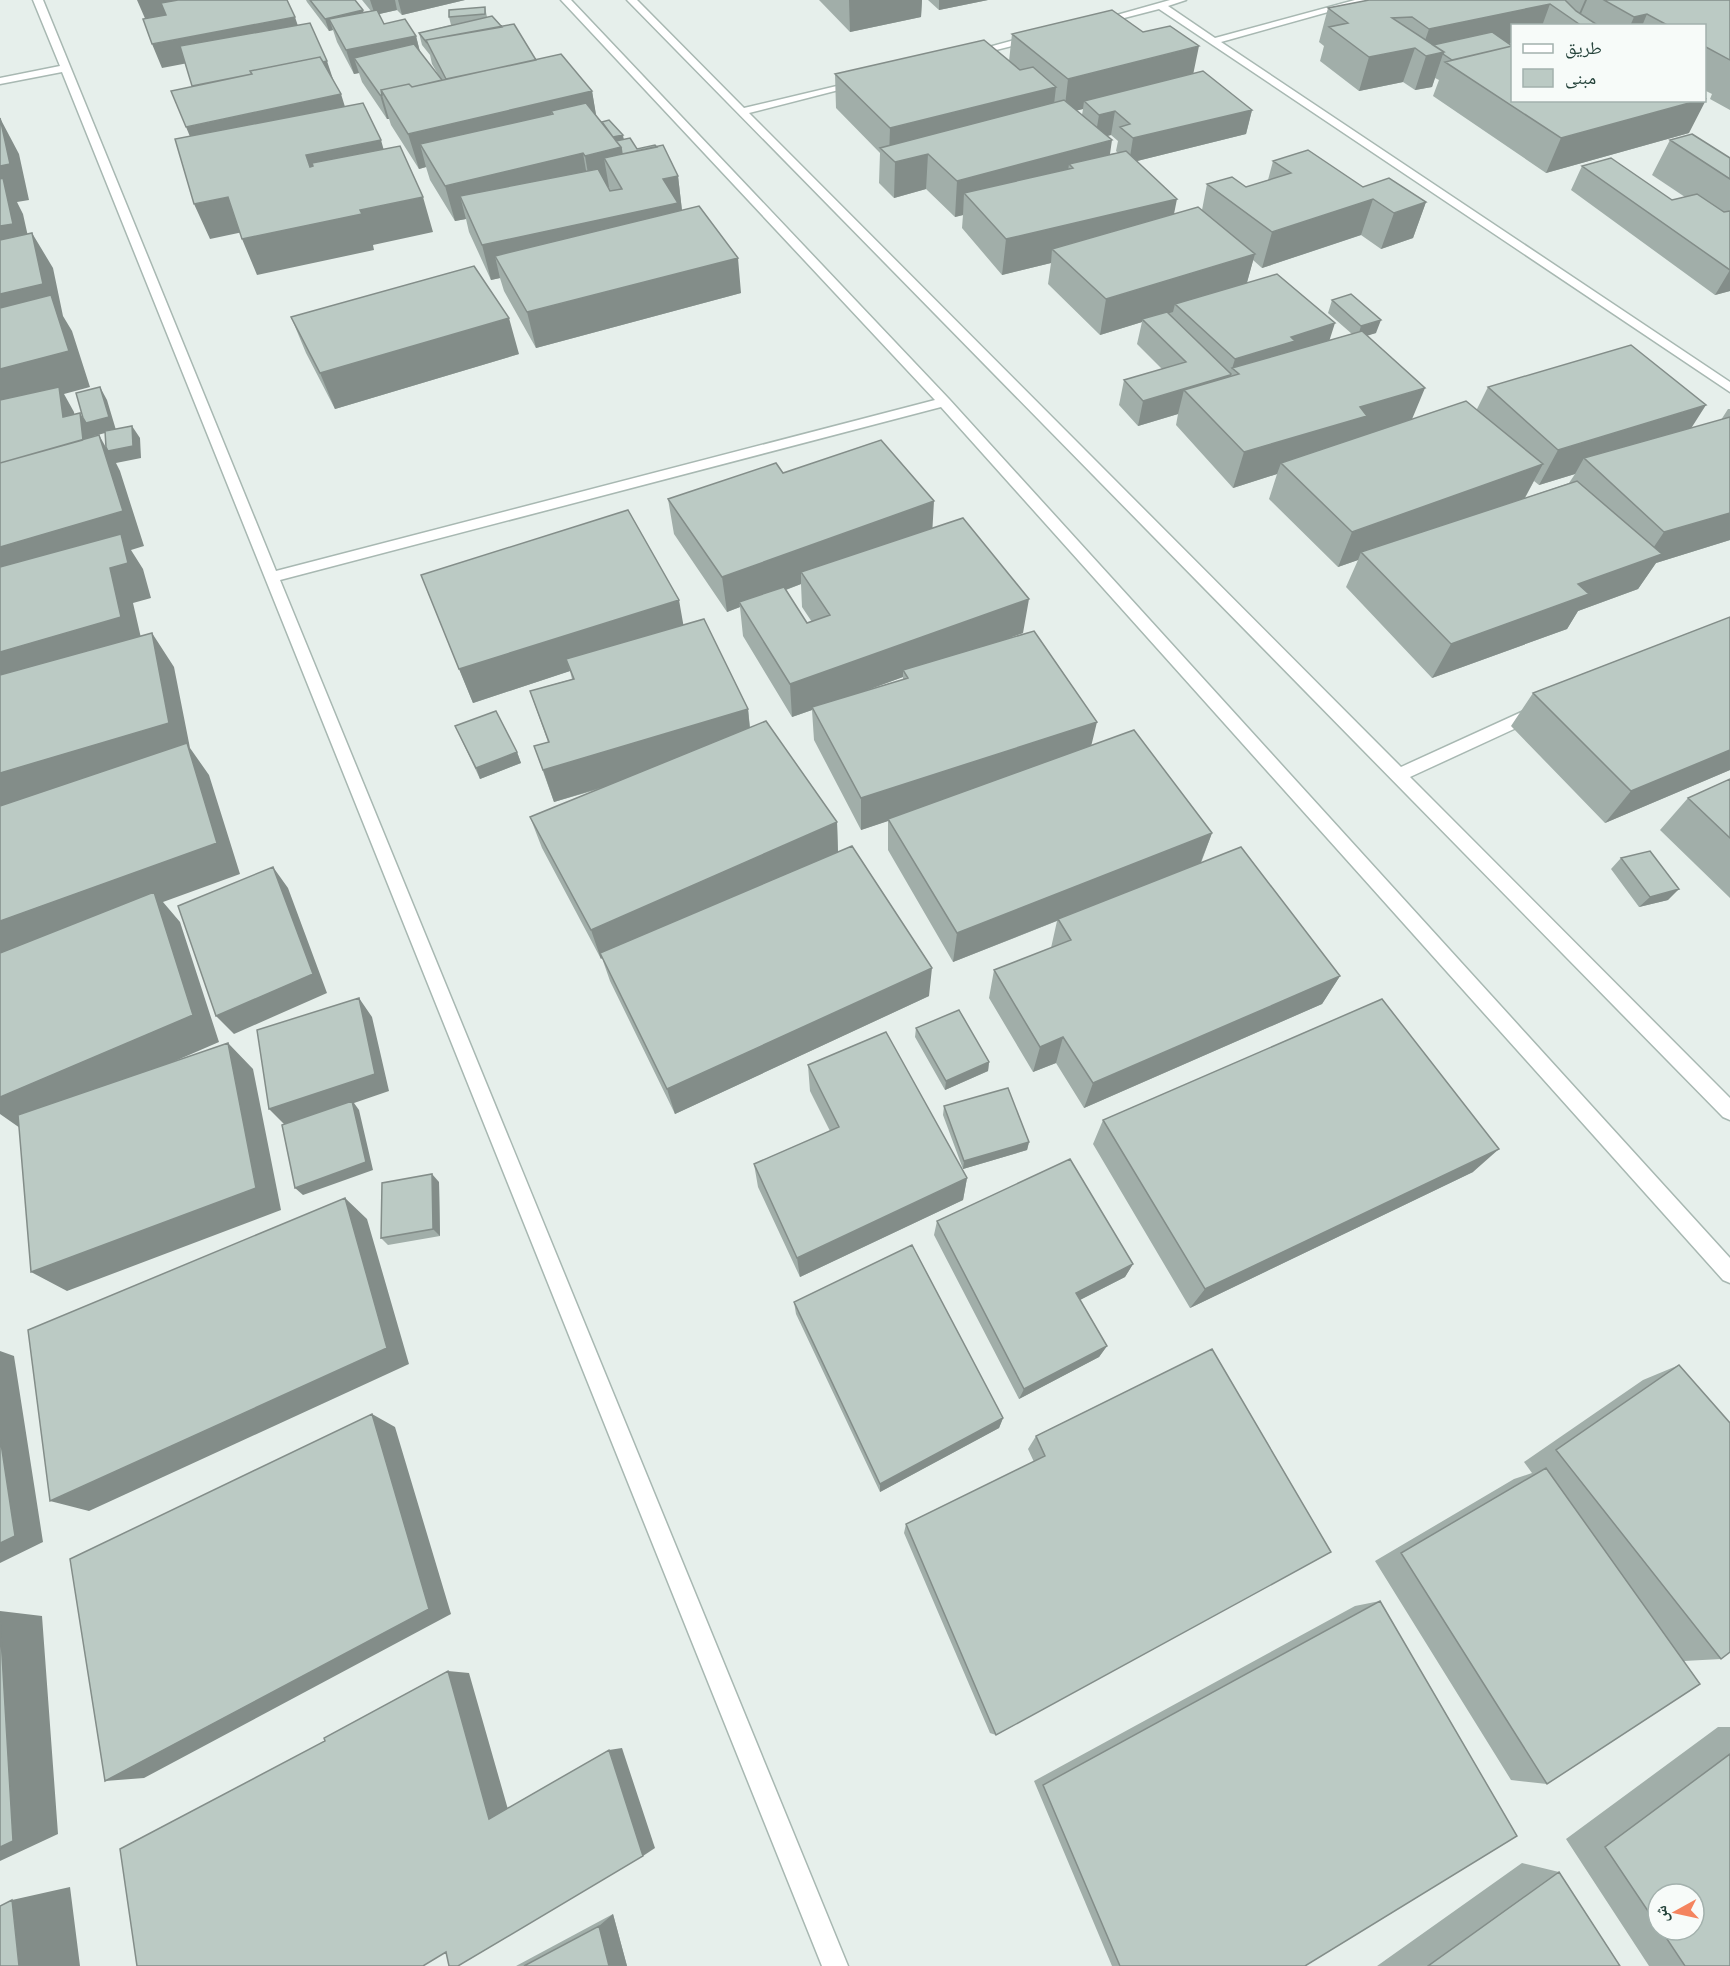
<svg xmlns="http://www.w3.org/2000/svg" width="1730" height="1966" font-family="Jost,'Noto Naskh Arabic',sans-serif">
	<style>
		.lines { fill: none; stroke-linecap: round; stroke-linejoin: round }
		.minor-casing { stroke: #a8b8b2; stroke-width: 3 }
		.minor { fill: #fff; fill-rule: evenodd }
		.wall { fill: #a1aea9; fill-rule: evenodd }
		.shaded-wall { fill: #838d89 }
		.building { fill: #bbcac4; stroke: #838d89; stroke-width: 1.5 }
	</style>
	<rect width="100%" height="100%" fill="#e6efeb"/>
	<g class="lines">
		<defs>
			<path id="minor" d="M 33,0 L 43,0 L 276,571 L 935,400 L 561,0 L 571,0 L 949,399 L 1730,1258 L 1730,1283 L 1723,1280 L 941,407 L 280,580 L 848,1966 L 822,1966 L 62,72 L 0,84 L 0,78 L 60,66 Z
				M 627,0 L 637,0 L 744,108 L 862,80 L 862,84 L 749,113 L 1401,767 L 1528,709 L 1540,709 L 1542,713 L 1540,717 L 1410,777 L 1730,1098 L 1730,1120 L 1723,1117 Z
				M 1170,0 L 1186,0 L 1168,6 L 1215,38 L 1355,0 L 1371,0 L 1221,42 L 1730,382 L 1730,392 L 1159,9 L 1097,25 L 1092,22 Z
				M 1033,35 L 1036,36 L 1036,40 L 972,56 L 967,53 Z"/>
		</defs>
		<use href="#minor" class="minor-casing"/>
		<use href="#minor" class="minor"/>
	</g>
	<path class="wall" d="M 306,0 L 355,0 L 363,12 L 371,11 L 362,0 L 465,0 L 402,15 L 397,10 L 379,14 L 384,24 L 416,36 L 420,52 L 439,76 L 432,64 L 430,55 L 422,45 L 419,33 L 451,25 L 449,17 L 485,7 L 487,17 L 502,27 L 536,60 L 592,91 L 596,116 L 602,122 L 637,149 L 678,176 L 682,210 L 741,293 L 536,348 L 504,291 L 500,278 L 491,280 L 469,232 L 466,219 L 455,221 L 430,180 L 426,167 L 419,169 L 391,125 L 389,119 L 387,119 L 362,82 L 359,73 L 354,74 L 337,42 L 333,30 L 329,31 L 307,2 Z
		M 819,0 L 922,0 L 921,17 L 850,32 Z
		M 928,0 L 988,0 L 939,10 Z
		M 1369,0 L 1730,0 L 1730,110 L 1710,99 L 1712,94 L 1704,90 L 1704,26 L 1512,26 L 1512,43 L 1509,44 L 1689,133 L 1546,173 L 1433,96 L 1439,80 L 1435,78 L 1432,87 L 1415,90 L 1403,82 L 1359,91 L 1320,61 L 1324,46 L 1319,42 L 1328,8 Z
		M 1012,34 L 1193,73 L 1252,110 L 1246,134 L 1137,161 L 1174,214 L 1202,210 L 1207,184 L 1246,187 L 1268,180 L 1273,161 L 1363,187 L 1426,202 L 1413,238 L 1381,249 L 1361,235 L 1262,268 L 1253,260 L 1247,283 L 1330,340 L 1352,334 L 1328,313 L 1332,300 L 1376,333 L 1367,335 L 1412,419 L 1477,409 L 1488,387 L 1691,428 L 1721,420 L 1728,409 L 1730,409 L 1730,540 L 1656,563 L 1638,589 L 1578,611 L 1567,629 L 1432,678 L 1346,587 L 1358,560 L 1338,567 L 1269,499 L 1277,474 L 1233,488 L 1176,425 L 1178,414 L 1138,426 L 1119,405 L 1124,380 L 1162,369 L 1137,344 L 1142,322 L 1100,335 L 1048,284 L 1051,263 L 1002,275 L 962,228 L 963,215 L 955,217 L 926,189 L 894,198 L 879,183 L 880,153 L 836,108 L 835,74 L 1009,61 ZM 1083,109 L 1082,115 L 1076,110 ZM 1111,135 L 1118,141 L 1116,151 L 1118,153 L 1110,154 L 1107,136 ZM 1575,474 L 1569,483 L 1525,498 L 1534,481 L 1539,485 Z
		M 1670,140 L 1730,158 L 1730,291 L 1715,295 L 1571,190 L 1582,166 L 1672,200 L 1685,197 L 1652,175 Z
		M 291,317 L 519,354 L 335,409 L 306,353 Z
		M 783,473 L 933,528 L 1023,633 L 1011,637 L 1091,745 L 1212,833 L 1201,863 L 1340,976 L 1322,1004 L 1084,1108 L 1056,1063 L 1033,1072 L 989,998 L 994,970 L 1051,948 L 1057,921 L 953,962 L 888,850 L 888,821 L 861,830 L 814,740 L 812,710 L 792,717 L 743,636 L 740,607 L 727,612 L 674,534 L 668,499 ZM 801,584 L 802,607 L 812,622 L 807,623 L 786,590 ZM 903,677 L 903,680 L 859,693 Z
		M 421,575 L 683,625 L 748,709 L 750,727 L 837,822 L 838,852 L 929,996 L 675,1114 L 610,981 L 602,958 L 601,959 L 542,848 L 530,817 L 599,789 L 554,802 L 534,746 L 548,742 L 530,691 L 572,679 L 570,671 L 473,703 Z
		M 1730,617 L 1730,770 L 1605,823 L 1511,726 L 1533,693 Z
		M 455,726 L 517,752 L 521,763 L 480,779 Z
		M 1730,779 L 1730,898 L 1660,830 L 1688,798 Z
		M 1621,858 L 1668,900 L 1639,907 L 1611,869 Z
		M 916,1028 L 989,1062 L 988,1071 L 945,1090 L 915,1037 Z
		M 808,1065 L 967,1178 L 963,1200 L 800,1277 L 758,1187 L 754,1164 L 830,1131 L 810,1091 Z
		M 944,1106 L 1029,1142 L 1027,1150 L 963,1169 L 943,1115 Z
		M 1103,1120 L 1473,1172 L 1190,1308 L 1093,1144 Z
		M 439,1182 L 440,1236 L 388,1245 L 381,1238 Z
		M 937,1221 L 1133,1264 L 1125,1277 L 1080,1300 L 1107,1346 L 1099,1357 L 1019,1399 L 934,1235 Z
		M 794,1302 L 1003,1418 L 999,1428 L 880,1492 L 796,1314 Z
		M 1212,1349 L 996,1735 L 990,1733 L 904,1533 L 906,1524 L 1034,1462 L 1028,1449 L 1036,1436 Z
		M 1679,1365 L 1721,1659 L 1684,1661 L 1547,1784 L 1511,1780 L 1375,1561 L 1514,1479 L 1532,1473 L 1524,1462 L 1643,1380 Z
		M 1380,1601 L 1305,1966 L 1112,1966 L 1034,1781 L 1355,1606 Z
		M 1718,1727 L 1730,1727 L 1730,1966 L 1649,1966 L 1566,1839 ZM 1658,1894 L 1694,1930 L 1658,1930 Z
		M 1522,1863 L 1559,1872 L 1620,1966 L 1377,1966 Z
		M 613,1914 L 627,1966 L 516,1966 Z"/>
	<path class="shaded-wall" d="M 137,0 L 174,0 L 181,16 L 147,23 Z
		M 370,0 L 395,0 L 397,10 L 375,15 Z
		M 398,0 L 465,0 L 402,15 Z
		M 849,0 L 922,0 L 921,17 L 850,32 Z
		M 939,0 L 988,0 L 939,10 Z
		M 1585,0 L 1587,0 L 1580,16 L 1578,16 Z
		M 1550,4 L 1542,26 L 1512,26 L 1512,43 L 1448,57 L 1443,54 L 1432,87 L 1415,90 L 1426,56 L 1421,52 L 1429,29 Z
		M 363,10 L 366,22 L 329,19 L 333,30 L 329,31 L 325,19 Z
		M 1647,14 L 1642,26 L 1630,26 L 1634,17 Z
		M 295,17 L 303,41 L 162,68 L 152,44 Z
		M 416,36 L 422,60 L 354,58 L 359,73 L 354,74 L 346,50 Z
		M 1199,46 L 1192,80 L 1084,101 L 1083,109 L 1064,114 L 1068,79 Z
		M 1415,48 L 1403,82 L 1359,91 L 1369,57 Z
		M 327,61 L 335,85 L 253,75 Z
		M 1056,87 L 1052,122 L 889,157 L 890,128 Z
		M 592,91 L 598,126 L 553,114 L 551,111 L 556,136 L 420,144 L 426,167 L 419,169 L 408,134 Z
		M 341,94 L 352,129 L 201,163 L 186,127 Z
		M 380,95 L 382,95 L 389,119 L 387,119 Z
		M 1707,98 L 1689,133 L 1546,173 L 1561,138 L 1700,100 L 1704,100 L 1704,99 Z
		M 1252,110 L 1246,134 L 1129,163 L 1133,138 Z
		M 1115,111 L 1111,135 L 1095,139 L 1099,115 Z
		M 0,118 L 19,154 L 29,200 L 17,202 L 23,214 L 33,259 L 0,267 Z
		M 623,135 L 625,147 L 627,182 L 604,158 L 609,187 L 591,191 L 585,156 L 603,140 Z
		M 381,140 L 391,176 L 318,190 L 306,155 Z
		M 1112,140 L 1107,175 L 1073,168 L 1069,164 L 1066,186 L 964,193 L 963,215 L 955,217 L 957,181 Z
		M 583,153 L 589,188 L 460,196 L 466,219 L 455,221 L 445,186 Z
		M 928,154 L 926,189 L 894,198 L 895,162 Z
		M 678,176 L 682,211 L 495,256 L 500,278 L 491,280 L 482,245 L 663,179 Z
		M 228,197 L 243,232 L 210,239 L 194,204 Z
		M 423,197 L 433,232 L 373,245 L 374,250 L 257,275 L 242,239 L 360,210 Z
		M 1177,199 L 1170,234 L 1052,249 L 1051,263 L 1002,275 L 1006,239 Z
		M 1373,199 L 1361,235 L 1262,268 L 1272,232 Z
		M 1426,202 L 1413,238 L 1381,249 L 1394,213 Z
		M 32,233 L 53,268 L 63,316 L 72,331 L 90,387 L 64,394 L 74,412 L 78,442 L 0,412 L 0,294 Z
		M 1255,254 L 1245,289 L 1175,304 L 1173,312 L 1144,321 L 1142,319 L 1142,322 L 1100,335 L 1106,299 Z
		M 738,258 L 741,293 L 536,348 L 527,312 Z
		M 1730,270 L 1730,291 L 1715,295 Z
		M 509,318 L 519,354 L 335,409 L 320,373 Z
		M 1381,320 L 1376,333 L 1357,339 L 1361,326 Z
		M 1335,323 L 1327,348 L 1239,374 L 1232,368 L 1224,400 L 1184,390 L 1178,414 L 1138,426 L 1143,401 L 1230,375 L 1235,359 L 1291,337 Z
		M 100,387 L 107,400 L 116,430 L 94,436 L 95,438 L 0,492 L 80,413 L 86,423 Z
		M 1425,388 L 1410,424 L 1281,463 L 1277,474 L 1233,488 L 1244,452 L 1360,407 Z
		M 1706,405 L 1683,441 L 1584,458 L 1575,474 L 1539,485 L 1558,450 Z
		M 132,426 L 140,438 L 141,458 L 116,463 L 120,471 L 144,546 L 131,550 L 143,569 L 151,598 L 133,603 L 144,651 L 0,694 L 0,547 L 99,435 L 108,451 Z
		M 1543,464 L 1524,499 L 1361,552 L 1358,560 L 1338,567 L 1352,532 Z
		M 934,501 L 932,536 L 801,572 L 801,584 L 742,606 L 739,602 L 740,607 L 727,612 L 722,577 Z
		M 1730,513 L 1730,540 L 1656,563 L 1638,589 L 1578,611 L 1567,629 L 1432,678 L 1451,644 L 1578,584 L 1645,560 L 1664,532 Z
		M 1029,599 L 1023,633 L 906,676 L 903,670 L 903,677 L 813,710 L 812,707 L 812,710 L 792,717 L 790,684 Z
		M 679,600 L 685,634 L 566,659 L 570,671 L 473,703 L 459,669 Z
		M 152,633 L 174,667 L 190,748 L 209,775 L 240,874 L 163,902 L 180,922 L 219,1042 L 20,1128 L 0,1114 L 0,773 Z
		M 748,709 L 751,742 L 554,802 L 543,770 Z
		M 1097,722 L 1089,755 L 888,819 L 888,821 L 861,830 L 861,798 Z
		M 1730,750 L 1730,770 L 1605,823 L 1631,791 Z
		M 517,752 L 521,763 L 480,779 L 476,768 Z
		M 837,822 L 838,853 L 600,953 L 602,958 L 601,959 L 591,930 Z
		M 1212,833 L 1200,864 L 953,962 L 957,933 Z
		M 273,867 L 288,888 L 327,993 L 234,1034 L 216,1016 Z
		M 1679,889 L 1668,900 L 1639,907 L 1650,897 Z
		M 932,968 L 929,996 L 675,1114 L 667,1089 Z
		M 1340,976 L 1322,1004 L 1084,1108 L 1093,1083 Z
		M 359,998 L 372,1017 L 389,1091 L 354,1103 L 359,1110 L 373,1170 L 303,1195 L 295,1188 L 286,1126 L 269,1109 Z
		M 1063,1037 L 1056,1063 L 1033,1072 L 1040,1047 Z
		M 228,1043 L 253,1069 L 281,1210 L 67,1291 L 31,1272 Z
		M 989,1062 L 988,1071 L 945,1090 L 946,1081 Z
		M 1029,1142 L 1027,1150 L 963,1169 L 964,1161 Z
		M 1499,1149 L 1473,1172 L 1190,1308 L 1205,1289 Z
		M 432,1174 L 439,1182 L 440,1236 L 433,1229 Z
		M 967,1178 L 963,1200 L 800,1277 L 797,1258 Z
		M 345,1198 L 367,1219 L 409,1364 L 89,1511 L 50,1501 Z
		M 1133,1264 L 1125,1277 L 1070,1305 L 1076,1293 Z
		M 1107,1346 L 1099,1357 L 1019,1399 L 1024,1389 Z
		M 0,1351 L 14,1356 L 43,1542 L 0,1563 Z
		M 372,1414 L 395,1427 L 451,1614 L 144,1778 L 105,1781 Z
		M 1003,1418 L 999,1428 L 880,1492 L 880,1484 Z
		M 0,1611 L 42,1616 L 58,1834 L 0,1861 Z
		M 448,1671 L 469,1673 L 509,1813 L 489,1819 Z
		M 622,1748 L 655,1848 L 643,1856 L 609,1750 Z
		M 70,1887 L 80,1966 L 19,1966 L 12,1900 Z
		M 613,1914 L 627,1966 L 609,1966 L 599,1926 Z"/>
	<path class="building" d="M 178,0 L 287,0 L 295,17 L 152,44 L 143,19 L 166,15 L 161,3 Z
		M 310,0 L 355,0 L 363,10 L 325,19 Z
		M 1369,0 L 1565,0 L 1576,11 L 1599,26 L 1582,26 L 1550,4 L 1429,29 L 1412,17 L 1392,18 L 1444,52 L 1426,56 L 1415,48 L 1369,57 L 1329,27 L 1348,23 L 1328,8 Z
		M 1604,0 L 1730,0 L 1730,60 L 1704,46 L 1704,26 L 1669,26 L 1647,14 L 1634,17 Z
		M 485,7 L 485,14 L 449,17 L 449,10 Z
		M 377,10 L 384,24 L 405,19 L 416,36 L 346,50 L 329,19 Z
		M 1112,10 L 1143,32 L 1170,26 L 1199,46 L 1068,79 L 1012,34 Z
		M 492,16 L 502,27 L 426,40 L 427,43 L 419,33 Z
		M 310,23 L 327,61 L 323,62 L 320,57 L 250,71 L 252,74 L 192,86 L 180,46 Z
		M 514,24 L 536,60 L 446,79 L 426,40 Z
		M 1492,32 L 1512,46 L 1452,60 L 1443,54 L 1444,52 L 1433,45 Z
		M 984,40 L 1020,70 L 1033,67 L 1056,87 L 890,128 L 835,74 Z
		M 414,44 L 442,80 L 412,87 L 409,84 L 381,90 L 382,95 L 380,95 L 354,58 Z
		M 1512,46 L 1512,100 L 1700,100 L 1561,138 L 1445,62 Z
		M 561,54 L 592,91 L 408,134 L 381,90 L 409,84 L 412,87 Z
		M 320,57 L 341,94 L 186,127 L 171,91 L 252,74 L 250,71 Z
		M 1203,71 L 1252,110 L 1133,138 L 1120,127 L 1130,124 L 1115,111 L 1099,115 L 1084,101 Z
		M 1064,100 L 1112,140 L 957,181 L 928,154 L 895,162 L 880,148 Z
		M 363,103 L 381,140 L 306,155 L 310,167 L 313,166 L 312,163 L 400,146 L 423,197 L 360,210 L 362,214 L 242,239 L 228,197 L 194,204 L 175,139 Z
		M 586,103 L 621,147 L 585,156 L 583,153 L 445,186 L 420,144 L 553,114 L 551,111 Z
		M 0,118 L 10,164 L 0,166 Z
		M 609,120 L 623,135 L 613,137 L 602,122 Z
		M 1692,134 L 1730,158 L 1730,179 L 1670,140 Z
		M 630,138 L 637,149 L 655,145 L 657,147 L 622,154 L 621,147 L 616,141 Z
		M 663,145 L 678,176 L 663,179 L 678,203 L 482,245 L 460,196 L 598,169 L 610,191 L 622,189 L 604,158 Z
		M 1308,150 L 1363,187 L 1389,178 L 1426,202 L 1394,213 L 1373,199 L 1272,232 L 1207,184 L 1232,177 L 1246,187 L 1291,173 L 1273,161 Z
		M 1126,151 L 1177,199 L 1006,239 L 964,193 L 1073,168 L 1069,164 Z
		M 1611,158 L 1672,200 L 1697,194 L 1724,212 L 1730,211 L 1730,270 L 1582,166 Z
		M 3,178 L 13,224 L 0,226 L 0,179 Z
		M 699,206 L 738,258 L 527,312 L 495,256 Z
		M 1198,207 L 1255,254 L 1106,299 L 1052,249 Z
		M 32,233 L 43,284 L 0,294 L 0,240 Z
		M 474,266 L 509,318 L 320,373 L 291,317 Z
		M 1277,274 L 1335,323 L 1291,337 L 1295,341 L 1235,359 L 1175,304 Z
		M 1351,294 L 1381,320 L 1361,326 L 1332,300 Z
		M 51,295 L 69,351 L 0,369 L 0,308 Z
		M 1167,312 L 1231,374 L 1230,375 L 1143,401 L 1124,380 L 1186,362 L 1142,319 Z
		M 1362,331 L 1425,388 L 1360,407 L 1367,416 L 1244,452 L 1184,390 L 1239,374 L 1232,368 Z
		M 1631,345 L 1706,405 L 1558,450 L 1488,387 Z
		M 59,387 L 63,417 L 80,413 L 83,440 L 0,463 L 0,400 Z
		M 100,387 L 109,417 L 86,423 L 83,418 L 76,393 Z
		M 1466,401 L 1543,464 L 1352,532 L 1281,463 Z
		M 1730,417 L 1730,513 L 1664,532 L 1584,458 Z
		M 132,426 L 133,446 L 108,451 L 106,447 L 105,431 Z
		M 99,435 L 123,511 L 0,547 L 0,463 Z
		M 881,440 L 934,501 L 722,577 L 668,499 L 776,463 L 783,473 Z
		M 1577,481 L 1662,554 L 1578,584 L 1589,594 L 1451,644 L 1361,552 Z
		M 628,510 L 679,600 L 459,669 L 421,575 Z
		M 963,518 L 1029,599 L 790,684 L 739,602 L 784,587 L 807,623 L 830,615 L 801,572 Z
		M 121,534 L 128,563 L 110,568 L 121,617 L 0,652 L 0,567 Z
		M 1730,617 L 1730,750 L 1631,791 L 1533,693 Z
		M 704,619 L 748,709 L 543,770 L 534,746 L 549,742 L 530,691 L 574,679 L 566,659 Z
		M 1034,631 L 1097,722 L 861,798 L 812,707 L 908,678 L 903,670 Z
		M 152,633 L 169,723 L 0,773 L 0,675 Z
		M 496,711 L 517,752 L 476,768 L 455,726 Z
		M 766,721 L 837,822 L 591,930 L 530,817 Z
		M 1134,730 L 1212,833 L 957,933 L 888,819 Z
		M 187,743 L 217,843 L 0,921 L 0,806 Z
		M 1730,779 L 1730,838 L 1688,798 Z
		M 852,846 L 932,968 L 667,1089 L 600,953 Z
		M 1241,847 L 1340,976 L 1093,1083 L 1063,1037 L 1040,1047 L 994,970 L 1071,940 L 1058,919 Z
		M 1650,851 L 1679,889 L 1650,897 L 1621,858 Z
		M 273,867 L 313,974 L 216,1016 L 178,906 Z
		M 154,892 L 193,1015 L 0,1097 L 0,953 Z
		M 359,998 L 375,1074 L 269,1109 L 257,1030 Z
		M 1382,999 L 1499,1149 L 1205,1289 L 1103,1120 Z
		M 959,1010 L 989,1062 L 946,1081 L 916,1028 Z
		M 886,1032 L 967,1178 L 797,1258 L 754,1164 L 839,1127 L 808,1065 Z
		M 228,1043 L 256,1188 L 31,1272 L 18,1115 Z
		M 1008,1088 L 1029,1142 L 964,1161 L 944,1106 Z
		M 352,1101 L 366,1162 L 295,1188 L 282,1125 Z
		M 1070,1159 L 1133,1264 L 1076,1293 L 1107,1346 L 1024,1389 L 937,1221 Z
		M 432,1174 L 433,1229 L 381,1238 L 382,1183 Z
		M 345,1198 L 387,1348 L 50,1501 L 28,1330 Z
		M 912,1245 L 1003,1418 L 880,1484 L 794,1302 Z
		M 1212,1349 L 1331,1552 L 996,1735 L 906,1524 L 1045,1456 L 1036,1436 Z
		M 1679,1365 L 1730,1423 L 1730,1652 L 1721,1659 L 1556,1450 Z
		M 372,1414 L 429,1609 L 105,1781 L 70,1559 Z
		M 0,1437 L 15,1536 L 0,1543 Z
		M 1546,1468 L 1700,1684 L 1547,1784 L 1401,1553 Z
		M 1380,1601 L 1517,1836 L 1305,1966 L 1120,1966 L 1043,1785 Z
		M 0,1621 L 13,1841 L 0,1847 Z
		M 448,1671 L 489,1819 L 609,1750 L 643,1856 L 458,1966 L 449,1966 L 446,1952 L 423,1966 L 137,1966 L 120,1849 L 325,1741 L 324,1738 Z
		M 1730,1754 L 1730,1966 L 1685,1966 L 1661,1930 L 1694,1930 L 1694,1894 L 1658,1894 L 1658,1926 L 1605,1847 Z
		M 1559,1872 L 1620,1966 L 1428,1966 Z
		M 12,1900 L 19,1966 L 0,1966 L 0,1906 Z
		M 599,1926 L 609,1966 L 524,1966 Z"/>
	<rect x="1511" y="24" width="195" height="78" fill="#f7fbf9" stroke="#a3b1ad" stroke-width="1.5"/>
	<rect x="1523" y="44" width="30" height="9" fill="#ffffff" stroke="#a3b1ad" stroke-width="1.5"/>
	<text x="1565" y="54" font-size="18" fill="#24423a">طريق</text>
	<rect x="1523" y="69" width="30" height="18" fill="#bbcac4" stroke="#a3b1ad" stroke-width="1.5"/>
	<text x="1565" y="84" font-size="18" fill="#24423a">مبنى</text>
	<g transform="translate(1676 1912) rotate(262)"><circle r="28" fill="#f7fbf9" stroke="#a3b1ad" stroke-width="1.5"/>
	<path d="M0-4.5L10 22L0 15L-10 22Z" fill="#f4845f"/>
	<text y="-9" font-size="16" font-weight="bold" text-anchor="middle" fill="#24423a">ش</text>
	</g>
</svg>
